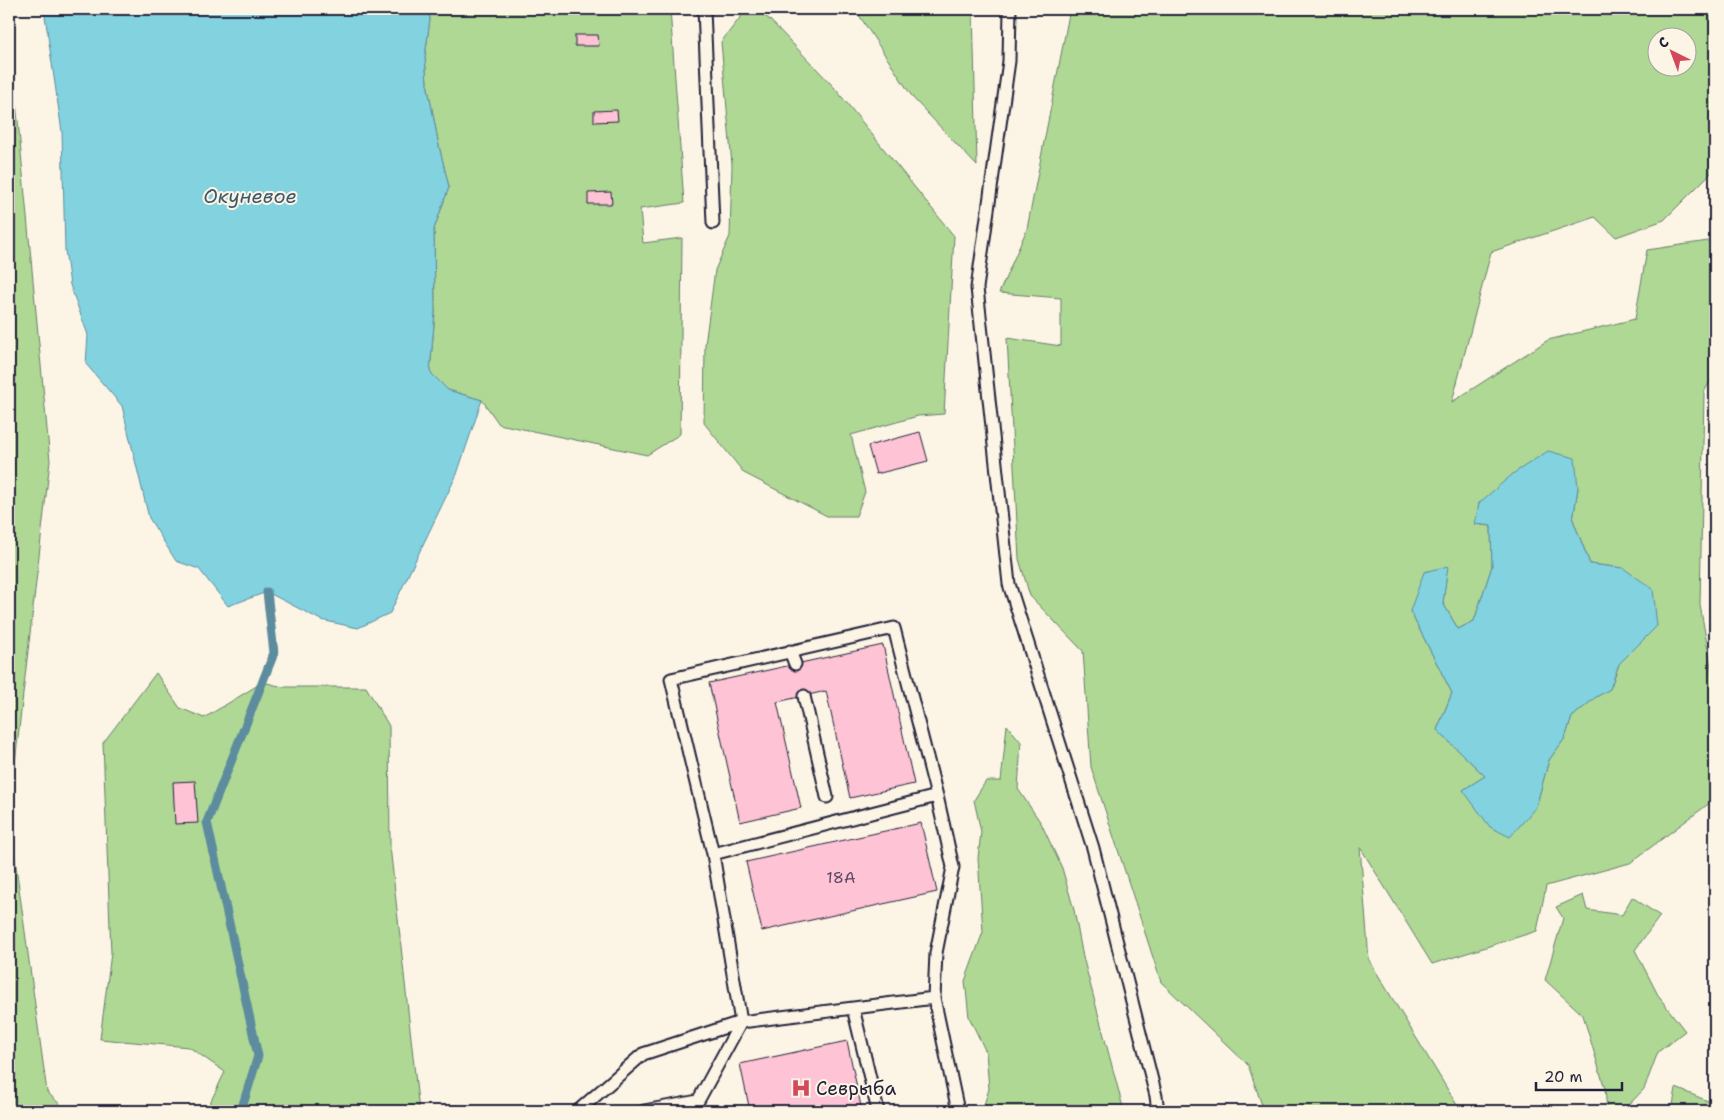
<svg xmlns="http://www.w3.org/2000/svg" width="1724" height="1120" font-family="'Shantell Sans',sans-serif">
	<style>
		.green { fill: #afd895; stroke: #687d68; fill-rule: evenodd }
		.water { fill: #83d2e0; stroke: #5c8c9e }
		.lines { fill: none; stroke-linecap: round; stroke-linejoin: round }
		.stream { stroke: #5c8c9e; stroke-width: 9 }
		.building { fill: #fec3d5; stroke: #22223b }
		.lane-casing { stroke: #22223b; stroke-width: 15 }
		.lane { stroke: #fcf5e5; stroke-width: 11 }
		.labels { text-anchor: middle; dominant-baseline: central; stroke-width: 4; stroke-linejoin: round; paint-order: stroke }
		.number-label { font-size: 16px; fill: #594a62 }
		.poi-label { font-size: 19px; fill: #22223b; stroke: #fcf5e5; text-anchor: start }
		.water-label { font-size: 20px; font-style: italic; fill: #3f576d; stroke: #fcf5e5 }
	</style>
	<rect width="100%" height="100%" fill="#fcf5e5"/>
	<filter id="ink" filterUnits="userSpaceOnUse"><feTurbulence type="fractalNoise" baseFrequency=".02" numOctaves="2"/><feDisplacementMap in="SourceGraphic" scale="10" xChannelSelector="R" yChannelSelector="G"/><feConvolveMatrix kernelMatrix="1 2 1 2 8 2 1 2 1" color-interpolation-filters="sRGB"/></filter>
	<g filter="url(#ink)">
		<path class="green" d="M 428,9 L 670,9 L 684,203 L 640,209 L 643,243 L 682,238 L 680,434 L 647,455 L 499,424 L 482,400 L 448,390 L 430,372 L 435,312 L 434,229 L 449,187 L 439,146 L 427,83 L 425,57 L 430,19 Z
			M 747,9 L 755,9 L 769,19 L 833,86 L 954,236 L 944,414 L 918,416 L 851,435 L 865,492 L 856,516 L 827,516 L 744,473 L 704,423 L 705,345 L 715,270 L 730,236 L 732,165 L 721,42 Z
			M 855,9 L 973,9 L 977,166 L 913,98 Z
			M 1070,9 L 1715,9 L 1715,168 L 1714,170 L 1664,220 L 1616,237 L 1595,217 L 1491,252 L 1452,402 L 1548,340 L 1635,319 L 1647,250 L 1715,240 L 1715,373 L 1704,392 L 1700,605 L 1715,689 L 1715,799 L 1630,863 L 1546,886 L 1537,931 L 1432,964 L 1360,847 L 1369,960 L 1457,1105 L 1458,1111 L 1264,1111 L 1248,1065 L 1161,982 L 1091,767 L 1083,651 L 1030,596 L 1019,559 L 1007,338 L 1061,346 L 1061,298 L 999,293 L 1027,229 ZM 1656,38 L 1686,38 L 1686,68 L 1656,68 ZM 1578,488 L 1573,520 L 1590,564 L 1623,568 L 1657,626 L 1619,664 L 1610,689 L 1596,697 L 1572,717 L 1565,738 L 1549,760 L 1536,807 L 1463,790 L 1485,776 L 1437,730 L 1452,693 L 1410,611 L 1447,567 L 1443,603 L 1458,629 L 1474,621 L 1492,566 L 1491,526 L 1475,524 Z
			M 9,43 L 18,121 L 50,461 L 9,815 L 47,1092 L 67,1111 L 9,1111 Z
			M 156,673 L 180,708 L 204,718 L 263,682 L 283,687 L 366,687 L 389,726 L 390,846 L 419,1111 L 206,1111 L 225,1072 L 189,1047 L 100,1039 L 111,953 L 103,743 Z
			M 1007,725 L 1021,742 L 1018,789 L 1041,823 L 1062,868 L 1074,910 L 1083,957 L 1124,1111 L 982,1111 L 989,1089 L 986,1052 L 969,1017 L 965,981 L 983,932 L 978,858 L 981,832 L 974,800 L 986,781 L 1001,781 Z
			M 1583,895 L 1587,910 L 1622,915 L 1632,897 L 1660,916 L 1635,950 L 1659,997 L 1685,1031 L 1658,1052 L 1644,1089 L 1623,1111 L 1607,1111 L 1605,1089 L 1583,1015 L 1545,980 L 1563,918 L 1556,907 Z
			M 1676,1088 L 1708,1101 L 1715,1098 L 1715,1111 L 1672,1111 Z"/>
		<path class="water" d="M 44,9 L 428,9 L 430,19 L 425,57 L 427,83 L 439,146 L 449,187 L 434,229 L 435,312 L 430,372 L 448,390 L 482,400 L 457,474 L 390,613 L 358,628 L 321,620 L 267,592 L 228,606 L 199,569 L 176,561 L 149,518 L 122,406 L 86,364 L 88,335 L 70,285 L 65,250 L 62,132 Z
			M 1548,451 L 1575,458 L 1578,488 L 1573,520 L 1590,564 L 1623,568 L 1653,589 L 1657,626 L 1619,664 L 1610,689 L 1596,697 L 1572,717 L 1565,738 L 1549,760 L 1536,807 L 1510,837 L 1490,827 L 1463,790 L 1485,776 L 1437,730 L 1452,693 L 1410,611 L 1424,572 L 1448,566 L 1443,603 L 1458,629 L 1474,621 L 1492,566 L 1491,526 L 1475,524 L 1479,503 L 1514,473 Z"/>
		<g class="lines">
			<path class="stream" d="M 241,1111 L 258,1056 L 207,822 L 274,653 L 267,592"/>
		</g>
		<path class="building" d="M 575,35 L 598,35 L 599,46 L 575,46 Z
			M 617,110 L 618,121 L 594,122 L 594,111 Z
			M 611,192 L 612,204 L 588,204 L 588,193 Z
			M 920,432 L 928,461 L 876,474 L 868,446 Z
			M 883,645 L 914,784 L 850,798 L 826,691 L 777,702 L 801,808 L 740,822 L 709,683 Z
			M 195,781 L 198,823 L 175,824 L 173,782 Z
			M 921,823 L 937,892 L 762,931 L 746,862 Z
			M 847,1041 L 862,1111 L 750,1111 L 740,1064 Z"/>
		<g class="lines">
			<defs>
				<path id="lane" d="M 704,9 L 713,223
					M 1010,9 L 1009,61 L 977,288 L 1009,584 L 1093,848 L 1156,1096 L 1158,1111
					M 790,651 L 795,664
					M 804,696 L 827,797
					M 713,854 L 937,796
					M 853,1008 L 878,1111
					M 578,1111 L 643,1054 L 741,1022 L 934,998 L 958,1111
					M 644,1111 L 698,1101 L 741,1022 L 713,854 L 671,679 L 894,628 L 937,796 L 953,867 L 936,953 L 934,998"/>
			</defs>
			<use href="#lane" class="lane-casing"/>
			<use href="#lane" class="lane"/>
		</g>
	</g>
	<defs>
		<symbol id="hospital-bare" viewBox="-9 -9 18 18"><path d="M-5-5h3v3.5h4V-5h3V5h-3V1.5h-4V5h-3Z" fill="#d1495b" stroke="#fcf5e5" stroke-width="2.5" paint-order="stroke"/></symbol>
	</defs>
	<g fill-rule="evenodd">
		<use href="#hospital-bare" x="787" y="1074" width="28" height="28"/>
	</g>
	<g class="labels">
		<g class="number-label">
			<text x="841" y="877">18А</text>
		</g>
		<g class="poi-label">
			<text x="816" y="1088">Севрыба</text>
		</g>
		<g class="water-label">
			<text x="250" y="196">Окуневое</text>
		</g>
	</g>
	<rect width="1724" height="1120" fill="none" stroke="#fcf5e5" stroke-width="30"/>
	<rect x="15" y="15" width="1694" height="1090" fill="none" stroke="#22223b" stroke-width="2" filter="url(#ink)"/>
	<g transform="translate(1672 52) rotate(318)"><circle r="24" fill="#fcf5e5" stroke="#a5a1a1"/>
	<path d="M0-4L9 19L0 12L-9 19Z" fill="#d1495b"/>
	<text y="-8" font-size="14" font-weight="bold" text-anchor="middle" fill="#22223b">С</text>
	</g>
	<path d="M1536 1082v8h86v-8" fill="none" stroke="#22223b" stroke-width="2.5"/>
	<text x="1544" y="1082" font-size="15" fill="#22223b" stroke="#fcf5e5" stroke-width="4" paint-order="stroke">20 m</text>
</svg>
